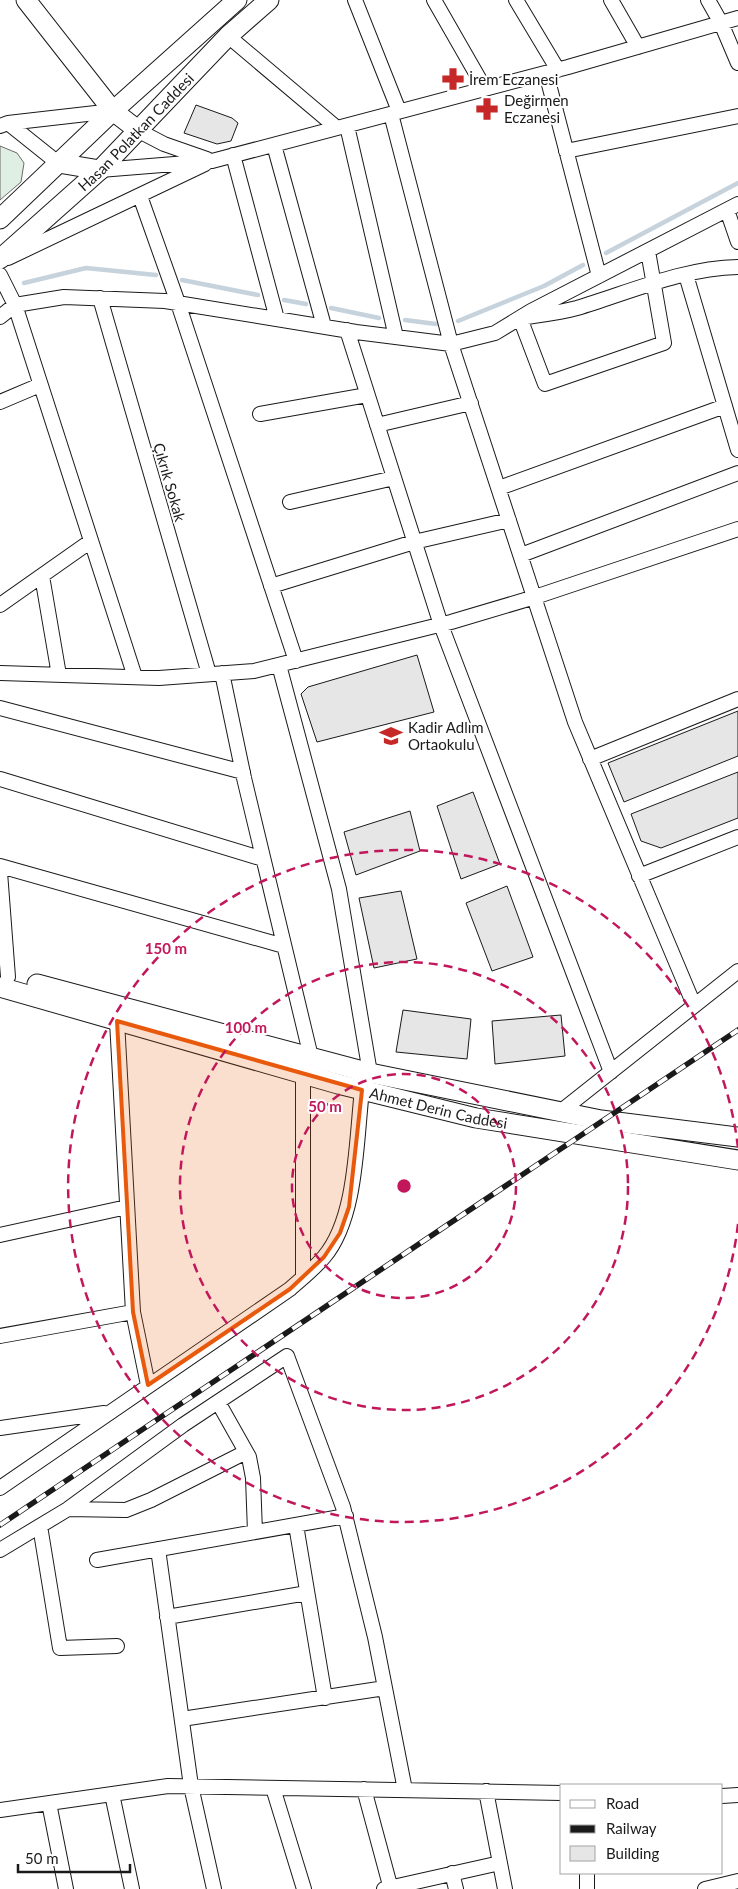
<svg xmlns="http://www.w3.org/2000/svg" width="738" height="1889" font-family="Lato,sans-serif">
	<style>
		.green { fill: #e0efe3; stroke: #6a6a6a }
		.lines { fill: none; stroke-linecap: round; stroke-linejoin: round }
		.stream { stroke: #c6d2dc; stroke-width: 4.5 }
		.building { fill: #e6e6e6; stroke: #1a1a1a }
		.street-casing { stroke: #1a1a1a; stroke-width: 16 }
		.secondary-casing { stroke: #1a1a1a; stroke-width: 21 }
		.street { stroke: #fff; stroke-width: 14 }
		.secondary { stroke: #fff; stroke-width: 19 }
		.rail-casing { stroke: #1a1a1a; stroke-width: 5.5 }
		.rail { stroke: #fff; stroke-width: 4; stroke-dasharray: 11; stroke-linecap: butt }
		.marked { fill: #e8590c; fill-opacity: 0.2; stroke: #e8590c; stroke-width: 4; stroke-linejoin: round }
		.ring { fill: none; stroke: #c2185b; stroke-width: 2.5; stroke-dasharray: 9 6 }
		.labels { text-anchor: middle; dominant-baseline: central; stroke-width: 4; stroke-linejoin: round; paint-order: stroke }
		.poi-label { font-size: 15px; fill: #1a1a1a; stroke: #fff; text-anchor: start }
		.street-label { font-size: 15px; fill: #1a1a1a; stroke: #fff }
		.centre { fill: #c2185b; stroke: #fff; stroke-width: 2.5 }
		.ring-label { font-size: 15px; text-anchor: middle; font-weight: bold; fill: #c2185b; stroke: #fff; stroke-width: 4; stroke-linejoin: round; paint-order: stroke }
	</style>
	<rect width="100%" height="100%" fill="#fff"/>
	<path class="green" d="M 0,146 L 17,153 L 24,163 L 21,182 L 0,200 Z"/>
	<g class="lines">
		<path class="stream" d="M 606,253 L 738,183
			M 182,280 L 258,295
			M 24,283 L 86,268 L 156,275
			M 284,300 L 306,304
			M 331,308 L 379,318
			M 405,320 L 436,324
			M 458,321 L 544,286 L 583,265"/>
	</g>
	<path class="building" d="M 196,105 L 232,118 L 238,123 L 231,141 L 217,144 L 184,133 Z
		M 417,655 L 434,712 L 317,742 L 301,694 L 308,687 Z
		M 738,711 L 738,756 L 624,802 L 608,763 Z
		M 738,772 L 738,818 L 661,848 L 641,841 L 631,814 Z
		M 473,792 L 500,864 L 461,879 L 437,806 Z
		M 410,811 L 420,851 L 356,875 L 344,832 Z
		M 507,886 L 533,957 L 492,971 L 466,903 Z
		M 401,891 L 417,959 L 374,968 L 359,898 Z
		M 403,1010 L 471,1019 L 467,1059 L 396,1052 Z
		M 561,1015 L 565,1056 L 495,1064 L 492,1021 Z"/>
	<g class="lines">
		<defs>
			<path id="street" d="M 355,0 L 399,111
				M 434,0 L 485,89
				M 516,0 L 558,70
				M 611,0 L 638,47
				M 708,0 L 721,23 L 738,63
				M 228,36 L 337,128
				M 546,73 L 599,276
				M 391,114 L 451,344 L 575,722 L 694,1005
				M 8,123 L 58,163
				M 0,126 L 8,123 L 113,111
				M 347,126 L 396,337
				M 139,131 L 164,144 L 207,159
				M 274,145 L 324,326
				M 566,151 L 738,116
				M 233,155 L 277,319
				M 100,170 L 212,161 L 568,67 L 738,18
				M 140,196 L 178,303 L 296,661
				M 727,210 L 738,242
				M 648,251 L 664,343 L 545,384 L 520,318 C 539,315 559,313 577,308 C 630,292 683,268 738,267
				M 8,258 L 205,164
				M 0,275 L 15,305 L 135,677
				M 686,275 L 738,450
				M 100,298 L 209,674
				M 0,317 L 15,305 L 64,297 L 165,301 L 356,332 L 451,344 L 495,333 L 531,311 L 738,204
				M 347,330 L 441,625 L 611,1072
				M 0,402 L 40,385
				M 260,414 L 367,395
				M 377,425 L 471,403
				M 499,488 L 725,406
				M 290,502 L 394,478
				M 521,555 L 738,473
				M 42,576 L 59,675
				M 271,586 L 414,542 L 509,520
				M 0,605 L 91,541
				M 0,673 L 159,678 L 254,671 L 451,622 L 535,597 L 738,529
				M 222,673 L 244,778 L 311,1057
				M 0,708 L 243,772
				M 590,759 L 738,699
				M 0,779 L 263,859
				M 0,866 L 284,946
				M 0,872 L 8,977
				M 639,876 L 738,837
				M 117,1021 L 133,1312 L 148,1385
				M 303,1074 L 303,1276
				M 560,1112 L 738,971
				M 0,1235 L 127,1207
				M 0,1336 L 133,1312
				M 218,1402 L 249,1457 L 253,1478 L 255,1532
				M 0,1428 L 104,1413
				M 0,1488 L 290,1289 C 301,1279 314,1269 324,1257 C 357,1218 356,1141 362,1090 L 370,1073 L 339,889 L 279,665
				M 68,1509 L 126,1510 L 151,1500 L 246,1452
				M 296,1525 L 325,1698
				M 40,1526 L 60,1648 L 117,1646
				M 158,1549 L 191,1786 L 214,1889
				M 0,1550 L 68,1509 L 183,1425 L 287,1356 L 343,1507 L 375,1637 L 405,1790
				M 97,1560 L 346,1516
				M 167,1617 L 307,1593
				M 182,1719 L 385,1688
				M 273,1788 L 304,1889
				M 364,1789 L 391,1889
				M 486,1791 L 505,1889
				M 112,1794 L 132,1889
				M 722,1796 L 738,1795
				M 49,1803 L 66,1889
				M 0,1810 L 168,1786 L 562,1793
				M 452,1873 L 456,1889
				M 384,1889 L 500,1863
				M 587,1889 L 587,1873
				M 705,1889 L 738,1881"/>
			<g id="secondary">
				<path d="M 26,0 L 113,111 L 139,131"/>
				<path d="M 58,163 L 100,170"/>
				<path d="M 0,219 L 113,111 L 237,0"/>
				<path id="s1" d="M 0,259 L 100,170 L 228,36 L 269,0"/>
				<path d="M 37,984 L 370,1073 L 601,1120 L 738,1137"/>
				<path id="s2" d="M 0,987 L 338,1084 L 476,1118 L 738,1160"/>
			</g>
		</defs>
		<use href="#street" class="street-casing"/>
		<use href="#secondary" class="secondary-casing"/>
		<use href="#street" class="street"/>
		<use href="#secondary" class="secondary"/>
		<defs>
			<path id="rail" d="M 0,1525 L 738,1030"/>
		</defs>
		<use href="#rail" class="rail-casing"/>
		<use href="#rail" class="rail"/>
	</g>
	<path class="marked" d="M 117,1021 L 362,1090 L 349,1207 L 340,1233 L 324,1257 L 290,1289 L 148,1385 L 133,1312 Z"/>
	<g class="ring">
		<circle cx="404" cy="1186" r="112"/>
		<circle cx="404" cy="1186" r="224"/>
		<path d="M738 1224A336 336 0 1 1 738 1148"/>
	</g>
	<defs>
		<symbol id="pharmacy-bare" viewBox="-9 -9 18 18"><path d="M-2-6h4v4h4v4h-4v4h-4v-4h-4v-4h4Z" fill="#c62828" stroke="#fff" stroke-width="2.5" paint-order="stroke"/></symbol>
		<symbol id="school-bare" viewBox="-9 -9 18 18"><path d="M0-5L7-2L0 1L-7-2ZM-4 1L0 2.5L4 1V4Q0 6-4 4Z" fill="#c62828" stroke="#fff" stroke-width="2.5" paint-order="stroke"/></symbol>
	</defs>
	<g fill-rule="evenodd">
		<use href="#pharmacy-bare" x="437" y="63" width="32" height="32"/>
		<use href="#pharmacy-bare" x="471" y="93" width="32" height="32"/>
		<use href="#school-bare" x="375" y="720" width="32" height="32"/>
	</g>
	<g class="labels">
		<g class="poi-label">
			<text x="469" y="79">İrem Eczanesi</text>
			<text x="504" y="100">Değirmen<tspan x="504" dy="17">Eczanesi</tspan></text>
			<text x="408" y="727">Kadir Adlım<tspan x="408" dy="17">Ortaokulu</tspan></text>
		</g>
		<g class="street-label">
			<text stroke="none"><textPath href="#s1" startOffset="186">Hasan Polatkan Caddesi</textPath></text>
			<text transform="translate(170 482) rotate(74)">Çıkrık Sokak</text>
			<text stroke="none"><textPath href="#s2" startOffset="455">Ahmet Derin Caddesi</textPath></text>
		</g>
	</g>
	<circle cx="404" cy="1186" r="8" class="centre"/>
	<g class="ring-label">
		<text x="166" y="954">150 m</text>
		<text x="246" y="1033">100 m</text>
		<text x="325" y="1112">50 m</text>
	</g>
	<rect x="560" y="1784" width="162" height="90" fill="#ffffff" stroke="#a3a3a3"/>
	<rect x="570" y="1800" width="25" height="8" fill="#ffffff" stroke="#a3a3a3"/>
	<text x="606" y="1809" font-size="15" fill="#1a1a1a">Road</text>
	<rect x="570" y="1825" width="25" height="8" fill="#1a1a1a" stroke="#a3a3a3"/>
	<text x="606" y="1834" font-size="15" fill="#1a1a1a">Railway</text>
	<rect x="570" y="1846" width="25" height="15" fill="#e6e6e6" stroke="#a3a3a3"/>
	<text x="606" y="1859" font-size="15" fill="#1a1a1a">Building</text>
	<path d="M18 1864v8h112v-8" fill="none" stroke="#1a1a1a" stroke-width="2.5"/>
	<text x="25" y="1864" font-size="15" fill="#1a1a1a" stroke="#ffffff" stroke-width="4" paint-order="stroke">50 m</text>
</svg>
